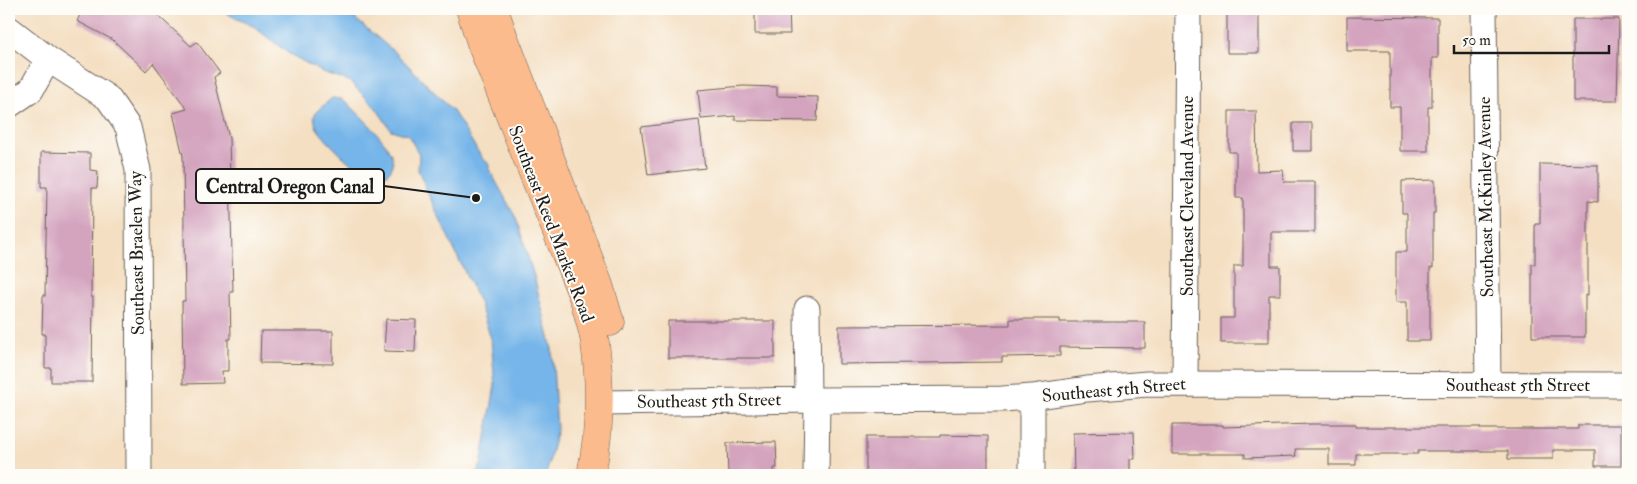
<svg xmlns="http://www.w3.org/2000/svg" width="1637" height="484" font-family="'IM FELL Double Pica',serif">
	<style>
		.water { fill: #76b5e9; stroke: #496882 }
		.building { fill: #d4a4bf }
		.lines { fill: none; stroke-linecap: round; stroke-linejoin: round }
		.minor-casing { stroke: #686056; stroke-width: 27 }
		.major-casing { stroke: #686056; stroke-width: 29 }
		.minor { stroke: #fff; stroke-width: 25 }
		.major { stroke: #fbbb8d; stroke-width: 28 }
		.labels { text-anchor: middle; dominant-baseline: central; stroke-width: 4; stroke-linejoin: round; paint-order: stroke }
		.street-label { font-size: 18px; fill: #1c1c1c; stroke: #fdfcf7 }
		.leader { fill: none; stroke: #1c1c1c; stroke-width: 2 }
		.callout-dot { fill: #1c1c1c; stroke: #fdfcf7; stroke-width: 2 }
		.callout { fill: #fdfcf7; stroke: #1c1c1c; stroke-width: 2 }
		.callout-label { font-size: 19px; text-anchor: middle; font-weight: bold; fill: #1c1c1c }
	</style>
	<rect width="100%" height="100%" fill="#fdfcf7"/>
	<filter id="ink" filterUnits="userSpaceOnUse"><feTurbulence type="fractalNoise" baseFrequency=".02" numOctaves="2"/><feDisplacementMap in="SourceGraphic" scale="10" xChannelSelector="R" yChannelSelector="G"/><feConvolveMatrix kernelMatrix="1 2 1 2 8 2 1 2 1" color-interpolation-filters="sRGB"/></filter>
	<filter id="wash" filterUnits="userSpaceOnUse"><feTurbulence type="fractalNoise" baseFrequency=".0096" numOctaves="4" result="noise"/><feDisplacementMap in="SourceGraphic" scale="20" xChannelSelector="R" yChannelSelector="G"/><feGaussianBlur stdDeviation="1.12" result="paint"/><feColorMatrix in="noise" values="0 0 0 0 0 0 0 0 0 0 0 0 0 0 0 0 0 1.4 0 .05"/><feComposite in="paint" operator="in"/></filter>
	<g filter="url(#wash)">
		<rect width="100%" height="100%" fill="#f4dfc2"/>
		<path class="water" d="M 220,9 L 342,9 L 345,10 L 398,55 L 453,111 L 482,158 L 489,164 L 489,169 L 516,218 L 534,276 L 552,349 L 557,430 L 546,475 L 476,475 L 481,465 L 495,386 L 491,339 L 479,302 L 436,211 L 418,170 L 419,154 L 408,135 L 391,130 L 376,108 L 349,81 L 322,72 L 288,53 L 253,26 L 235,18 Z
			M 332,98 L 342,99 L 348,103 C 359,115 399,150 392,167 C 390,173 383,177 378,181 C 365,180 324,140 317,128 C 315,124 315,121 314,117 L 316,112 Z"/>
		<g id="blocks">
			<path class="building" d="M 83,9 L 151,9 L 191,46 L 197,42 L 220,73 L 214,77 L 229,138 L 233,292 L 230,292 L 231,339 L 228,339 L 228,371 L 222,371 L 223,383 L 183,384 L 182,301 L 185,301 L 183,156 L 173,113 L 187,109 L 153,63 L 146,71 L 113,40 L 77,21 Z
				M 755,9 L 789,9 L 790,34 L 755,34 Z
				M 1227,9 L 1259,9 L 1259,53 L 1227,53 Z
				M 1347,17 L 1438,18 L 1438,58 L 1432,58 L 1432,107 L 1428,107 L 1428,151 L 1400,151 L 1400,107 L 1390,107 L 1390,51 L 1347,51 Z
				M 1573,19 L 1619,19 L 1617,101 L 1573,101 Z
				M 743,86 L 777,87 L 777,96 L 818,97 L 817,121 L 735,120 L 735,116 L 701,119 L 698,90 Z
				M 1229,111 L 1256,111 L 1257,171 L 1283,170 L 1284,182 L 1315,182 L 1315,232 L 1271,232 L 1271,266 L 1280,266 L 1280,295 L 1269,295 L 1269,343 L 1221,343 L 1221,318 L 1234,318 L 1234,266 L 1243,266 L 1243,198 L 1236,198 L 1236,152 L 1229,152 Z
				M 699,120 L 705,168 L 648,175 L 641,127 Z
				M 1293,123 L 1312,123 L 1312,151 L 1293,151 Z
				M 41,152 L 90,153 L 90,170 L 98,171 L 97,188 L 92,188 L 91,297 L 93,297 L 92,382 L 51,382 L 51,368 L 45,368 L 45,334 L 42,334 L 43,296 L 45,296 L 47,187 L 41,187 Z
				M 1540,164 L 1598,165 L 1598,202 L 1588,201 L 1588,295 L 1585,295 L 1585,337 L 1532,337 L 1532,264 L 1535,264 L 1535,224 L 1540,224 Z
				M 1435,180 L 1435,213 L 1433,213 L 1433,268 L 1430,268 L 1430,341 L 1407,341 L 1407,302 L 1396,302 L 1396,252 L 1407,252 L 1407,213 L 1402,213 L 1402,181 Z
				M 386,319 L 416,320 L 415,352 L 384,351 Z
				M 1010,319 L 1060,319 L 1060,322 L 1145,322 L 1145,348 L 1060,347 L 1060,356 L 1002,357 L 1002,362 L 839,364 L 839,326 L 1010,325 Z
				M 668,321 L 775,321 L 775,358 L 668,358 Z
				M 261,331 L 333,331 L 333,364 L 260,363 Z
				M 1312,424 L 1356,424 L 1356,427 L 1480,427 L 1480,429 L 1578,429 L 1578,425 L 1621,425 L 1621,466 L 1595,466 L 1595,450 L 1553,450 L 1553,459 L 1508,459 L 1508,451 L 1418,451 L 1418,454 L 1356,454 L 1356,465 L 1329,465 L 1329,449 L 1295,449 L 1296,456 L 1245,458 L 1245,454 L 1172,454 L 1172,425 L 1223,425 L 1223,427 Z
				M 1134,432 L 1135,459 L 1130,459 L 1130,475 L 1074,475 L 1073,433 Z
				M 940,435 L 988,436 L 988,474 L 866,474 L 866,437 L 940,437 Z
				M 776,442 L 777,468 L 774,468 L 774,475 L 728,475 L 727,443 Z"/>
		</g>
	</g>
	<g filter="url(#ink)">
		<use href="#blocks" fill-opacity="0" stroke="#686056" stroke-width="1"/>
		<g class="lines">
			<defs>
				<path id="minor" d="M 1484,9 L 1488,385
					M 9,29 L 48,59 L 108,98 L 128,127 L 138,170 L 139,475
					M 9,105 L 31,90 L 48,59
					M 807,309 L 808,400
					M 1185,383 L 1188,9
					M 600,403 L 817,400 L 1002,399 L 1032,397 L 1087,389 L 1147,384 L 1628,385
					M 816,475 L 817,400
					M 1032,475 L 1032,397"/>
				<path id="major" d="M 470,9 L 482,46 L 585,302 C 588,315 593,329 595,343 C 601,387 600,432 591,475
					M 494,9 L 503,35 L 599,285 L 610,322"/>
			</defs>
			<use href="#minor" class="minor-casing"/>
			<use href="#major" class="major-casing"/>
			<use href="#minor" class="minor"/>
			<use href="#major" class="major"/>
		</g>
	</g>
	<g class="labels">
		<g class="street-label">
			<text transform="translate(1187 196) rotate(-90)">Southeast Cleveland Avenue</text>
			<text transform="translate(1486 197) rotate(-91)">Southeast McKinley Avenue</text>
			<text transform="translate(551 224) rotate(69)">Southeast Reed Market Road</text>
			<text transform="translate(137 253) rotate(-91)">Southeast Braelen Way</text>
			<text x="1518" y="385">Southeast 5th Street</text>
			<text transform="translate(1114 390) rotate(-5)">Southeast 5th Street</text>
			<text transform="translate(709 401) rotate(-1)">Southeast 5th Street</text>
		</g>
	</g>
	<path class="leader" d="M476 198L384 186"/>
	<circle class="callout-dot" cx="476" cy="198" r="5"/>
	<rect class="callout" x="196" y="169" width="188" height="34" rx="5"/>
	<g class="callout-label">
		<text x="290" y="193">Central Oregon Canal</text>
	</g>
	<rect width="1637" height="484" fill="none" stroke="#fdfcf7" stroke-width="30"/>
	<path d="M1454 45v8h155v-8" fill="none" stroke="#1c1c1c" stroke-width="2.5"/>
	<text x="1462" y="45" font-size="15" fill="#1c1c1c" stroke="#fdfcf7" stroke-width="4" paint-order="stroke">50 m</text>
</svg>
